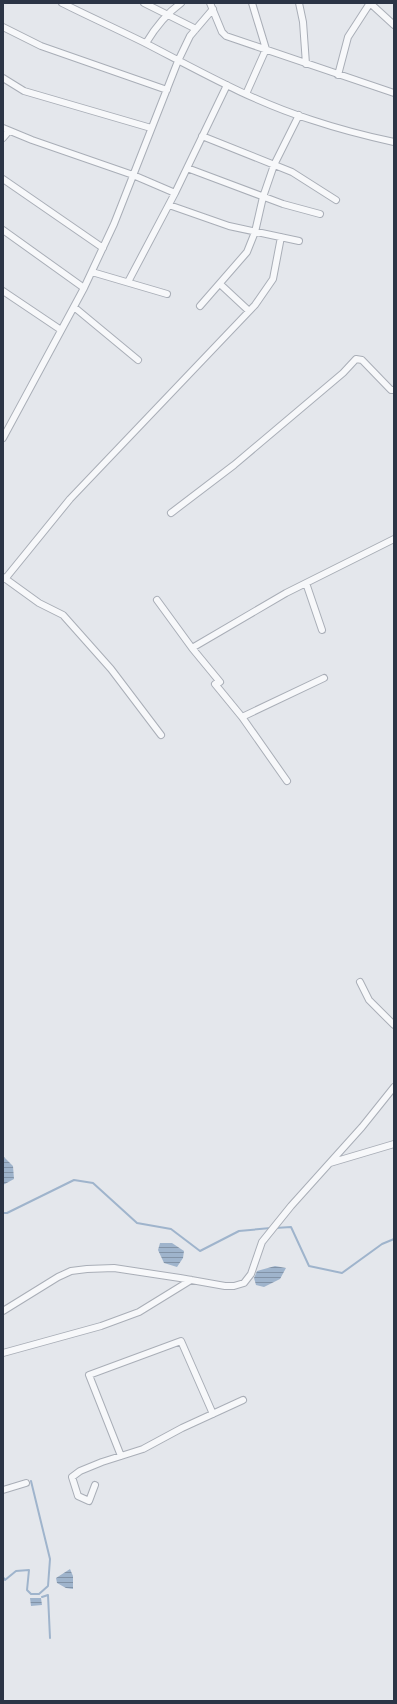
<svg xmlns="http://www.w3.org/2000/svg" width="397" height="1704" font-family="Helvetica,sans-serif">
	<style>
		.water { fill: url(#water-rules) }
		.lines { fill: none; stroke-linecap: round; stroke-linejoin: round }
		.stream { stroke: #9fb4cc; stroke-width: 2 }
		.minor-casing { stroke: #a9aeb7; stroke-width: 8 }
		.minor { stroke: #f7f8fa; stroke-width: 6 }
	</style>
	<defs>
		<pattern id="water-rules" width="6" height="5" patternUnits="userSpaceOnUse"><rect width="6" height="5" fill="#9fb4cc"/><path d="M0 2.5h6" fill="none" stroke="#8293a7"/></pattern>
	</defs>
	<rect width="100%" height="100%" fill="#e4e7ec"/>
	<path class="water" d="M 3,1156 L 13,1166 L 14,1179 L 3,1185 Z
		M 160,1243 L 172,1243 L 184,1251 L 183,1258 L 177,1267 L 164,1263 L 158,1250 Z
		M 275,1266 L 286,1268 L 280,1279 L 264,1287 L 256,1285 L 254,1278 L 257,1271 Z
		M 70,1569 L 73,1576 L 73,1589 L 66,1588 L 57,1583 L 56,1578 Z
		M 30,1598 L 41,1598 L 42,1605 L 31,1606 Z"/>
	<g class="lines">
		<path class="stream" d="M 3,1213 L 7,1213 L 74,1180 L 93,1183 L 137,1223 L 171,1229 L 200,1251 L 239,1231 L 271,1228
			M 275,1228 L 291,1227 L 309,1266 L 342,1273 L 382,1244 L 394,1239
			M 3,1577 L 5,1580 L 16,1571 L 29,1570 L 27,1590 L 31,1594 L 39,1594 L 48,1586 L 50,1559 L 31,1481
			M 42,1597 L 48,1595 L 50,1638"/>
		<defs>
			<path id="minor" d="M 62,3 C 90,17 119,30 147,44 C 201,72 254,102 312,120 C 339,129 366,136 394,142
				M 144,3 L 196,29
				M 210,3 L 222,32 L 226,36 L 394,93
				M 299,3 L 303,22 L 306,64
				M 370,3 L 394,25
				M 3,27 L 41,46 L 167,90
				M 146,43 C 155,28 166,14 181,3
				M 338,75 L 348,37 L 370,3
				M 3,78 L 24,91 L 151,128
				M 246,94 L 266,49 L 252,3
				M 3,128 L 32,140 L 133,175 L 175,193
				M 202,136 L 292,172 L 336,200
				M 3,138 L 9,131
				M 187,168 L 283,204 L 320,214
				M 3,179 L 103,248
				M 169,205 L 229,226 L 299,241
				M 3,230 L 84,288
				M 92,272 L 167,294
				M 128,282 L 175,193 L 227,85
				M 220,284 L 249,311
				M 3,291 L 61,330
				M 200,306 L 247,252 L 255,232 L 263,197 L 274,165 L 299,115
				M 74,307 L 138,360
				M 3,438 L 84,288 L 114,224 L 178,61 L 190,36 L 213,9
				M 171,513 L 234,465 L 343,373 L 356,359 L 362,360 L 391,390 L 394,390
				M 3,577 L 39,603 L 63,615 L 111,669 L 161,735
				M 5,579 L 70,499 L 255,305 L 273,279 L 281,237
				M 306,583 L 322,630
				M 157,600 L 192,648 L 220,682
				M 192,648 L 286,593 L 394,539
				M 215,684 L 242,717 L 287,781
				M 242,717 L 324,678
				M 360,982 L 369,1000 L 394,1025
				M 330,1163 L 394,1144
				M 3,1311 L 58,1277 L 71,1271 L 87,1269 L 114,1268 L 180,1278 L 225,1286 L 234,1286 L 244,1283 L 251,1274 L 262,1242 L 291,1206 L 362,1127 L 394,1087
				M 3,1353 L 101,1326 L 139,1312 L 191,1280
				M 121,1456 L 89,1375 L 181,1341 L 213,1414
				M 95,1485 L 89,1501 L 78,1496 L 72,1477 L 80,1471 L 102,1462 L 143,1449 L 182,1428 L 243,1400
				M 3,1490 L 26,1483"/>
		</defs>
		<use href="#minor" class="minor-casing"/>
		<use href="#minor" class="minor"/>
	</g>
	<rect width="397" height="1704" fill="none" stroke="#2b3445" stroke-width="8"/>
</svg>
